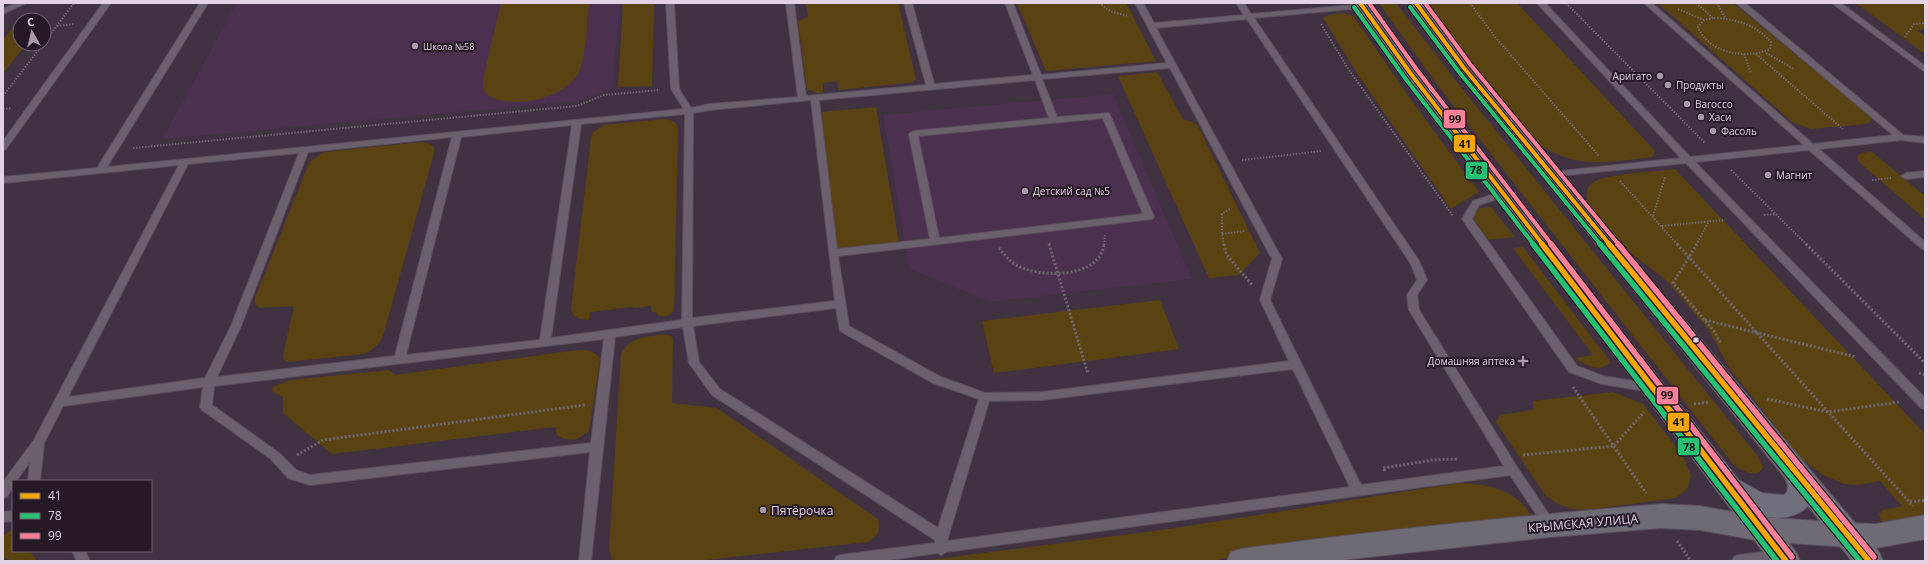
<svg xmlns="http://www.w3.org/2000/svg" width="1928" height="564" font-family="'Open Sans',sans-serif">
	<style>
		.built { fill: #4c304f }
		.green { fill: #5a4312 }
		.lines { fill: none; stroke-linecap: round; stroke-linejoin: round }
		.lane-casing { stroke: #5b4f5c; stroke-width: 2 }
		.secondary-casing { stroke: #5b4f5c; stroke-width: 2 }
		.primary-casing { stroke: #5b4f5c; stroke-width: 2 }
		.path-far1 { stroke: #706670; stroke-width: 2; stroke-dasharray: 1.5 1.5; stroke-linecap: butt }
		.path { stroke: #706670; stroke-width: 3; stroke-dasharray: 2 2; stroke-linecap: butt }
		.lane { fill: #6b616c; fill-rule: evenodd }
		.secondary { fill: #6f6b75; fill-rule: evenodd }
		.primary { fill: #6f707a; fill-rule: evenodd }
		.bus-1-far1-casing { stroke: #251925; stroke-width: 6 }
		.bus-1-casing { stroke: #251925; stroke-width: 8 }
		.bus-2-far1-casing { stroke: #251925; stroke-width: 6 }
		.bus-2-casing { stroke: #251925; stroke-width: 8 }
		.bus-3-far1-casing { stroke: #251925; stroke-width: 6 }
		.bus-3-casing { stroke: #251925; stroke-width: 8 }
		.bus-1-far1 { stroke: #f7a600; stroke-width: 4 }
		.bus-1 { stroke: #f7a600; stroke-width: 5.5 }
		.bus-2-far1 { stroke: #26c172; stroke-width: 4 }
		.bus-2 { stroke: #26c172; stroke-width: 5.5 }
		.bus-3-far1 { stroke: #ff8098; stroke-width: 4 }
		.bus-3 { stroke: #ff8098; stroke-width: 5.5 }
		.poi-dot { fill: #a99aaa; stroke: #251925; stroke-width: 1.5 }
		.bus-dot { fill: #e2d2e3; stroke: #251925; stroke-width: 1.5 }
		.labels { text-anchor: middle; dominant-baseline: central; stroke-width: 4; stroke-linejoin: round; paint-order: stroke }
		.far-poi-label { font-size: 9px; fill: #e2d2e3; stroke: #251925; text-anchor: start }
		.poi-label { font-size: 10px; fill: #e2d2e3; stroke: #251925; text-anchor: start }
		.near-poi-label { font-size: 12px; fill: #e2d2e3; stroke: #251925; text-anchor: start }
		.near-street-label { font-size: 12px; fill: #e2d2e3; stroke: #251925 }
		.line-badge { stroke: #251925; stroke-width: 1.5 }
		.pale-badge-label { font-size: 11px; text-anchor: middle; font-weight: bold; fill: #111 }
	</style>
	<rect width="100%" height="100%" fill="#403241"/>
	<path class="built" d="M 237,3 L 620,3 L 612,89 L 577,101 L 162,139 Z
		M 1113,94 L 1192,279 L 989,302 L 909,268 L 883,115 Z"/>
	<path class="green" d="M 501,3 L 589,3 C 587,21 586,57 579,72 C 567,98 511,111 488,95 C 486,93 484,90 483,88 L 483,80 Z
		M 623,3 L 654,3 L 652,86 L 618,87 Z
		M 806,3 L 898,3 L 916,79 L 913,82 L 906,83 L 839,90 L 837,81 L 823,83 L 823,92 L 817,93 L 807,89 L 798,21 L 808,17 Z
		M 1017,3 L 1126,3 L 1156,61 L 1046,71 Z
		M 1379,3 L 1396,3 L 1456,81 L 1756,454 L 1763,466 C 1759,481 1741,470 1733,464 L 1436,83 Z
		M 1426,3 L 1517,3 L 1655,151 L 1652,157 C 1608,162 1579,170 1540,145 L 1469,59 Z
		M 1658,3 L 1733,3 L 1863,110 L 1871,117 L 1871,121 L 1866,124 L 1811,129 L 1792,122 Z
		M 1856,3 L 1925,3 L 1925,29 L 1916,30 L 1925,36 L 1925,54 Z
		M 1344,13 L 1353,16 L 1414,104 L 1479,192 L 1451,209 L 1358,75 L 1323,18 L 1328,15 Z
		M 20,22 L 20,44 L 27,44 L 3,73 L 3,39 L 16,24 Z
		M 1157,72 L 1183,119 L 1197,124 L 1260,253 L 1239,275 L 1209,278 L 1118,76 Z
		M 876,107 L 899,243 L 836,250 L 822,112 Z
		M 664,119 C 672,120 675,121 678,128 L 674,311 C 669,316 664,318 657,315 L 656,312 L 652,312 L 651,306 L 635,308 L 630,307 L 590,312 L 589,320 L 581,319 L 574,316 L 571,309 L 591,138 L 593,132 L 604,125 Z
		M 423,142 L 430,144 L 434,148 L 434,153 L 383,336 C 378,346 373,350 363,354 L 288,362 L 284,360 L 283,355 L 294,306 L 260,308 L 255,304 L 255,298 L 309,163 L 322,153 L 333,151 Z
		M 1871,151 L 1925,196 L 1925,219 L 1860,163 L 1857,158 L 1859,154 Z
		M 1675,169 L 1925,434 L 1925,526 L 1890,529 L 1881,521 L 1879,514 L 1883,510 L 1902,506 L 1880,481 L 1859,485 L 1844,484 L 1821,474 L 1799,456 L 1730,369 L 1708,329 L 1667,281 L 1626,249 L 1588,203 C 1586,196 1585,189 1592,183 C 1606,173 1656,172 1675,169 Z
		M 1491,207 L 1515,237 L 1489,240 L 1472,217 L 1480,208 Z
		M 1523,247 L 1609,360 L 1610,363 C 1599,373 1585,365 1575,358 L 1593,355 L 1513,248 Z
		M 1160,300 L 1179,349 L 994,373 L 982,321 Z
		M 664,334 L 671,336 L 673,339 L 672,403 L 717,408 L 878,519 C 881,530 878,536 868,542 L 698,561 L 612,561 L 609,549 L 621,354 C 629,337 646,337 664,334 Z
		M 578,350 C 587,350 594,350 600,359 L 589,430 C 580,440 569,443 557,435 L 555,427 L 332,454 L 283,413 L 283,397 L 273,392 L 272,389 L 274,386 L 292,380 L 389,370 L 395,375 Z
		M 1613,392 L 1643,404 L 1677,448 L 1684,458 L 1691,476 L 1687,490 L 1675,498 L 1587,510 L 1572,509 L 1558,504 L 1545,495 L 1496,422 L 1500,415 L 1533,410 L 1533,401 Z
		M 1459,483 C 1486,483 1517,490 1531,515 L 1528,522 L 1207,561 L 921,561 L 1169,529 Z
		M 13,529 L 13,551 L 30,551 L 37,561 L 9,561 L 9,559 L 3,558 L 3,536 Z"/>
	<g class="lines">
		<defs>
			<path id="lane" d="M 16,3 L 26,3 L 3,14 L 3,9 Z
				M 103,3 L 111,3 L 6,149 L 3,150 L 3,141 Z
				M 200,3 L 208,3 L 107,167 L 684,109 L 671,89 L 666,3 L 674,3 L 679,89 L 691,108 L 710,104 L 798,97 L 786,3 L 794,3 L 806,96 L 926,85 L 904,3 L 912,3 L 934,84 L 1033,75 L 1005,3 L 1013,3 L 1041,75 L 1167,63 L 1135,3 L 1143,3 L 1154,23 L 1244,15 L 1236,3 L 1244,3 L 1251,14 L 1365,4 L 1365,8 L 1362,8 L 1254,18 L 1419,261 L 1427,280 L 1417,295 L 1419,310 L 1517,467 L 1556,525 L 1554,529 L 1550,530 L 1546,529 L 1510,475 L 946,552 L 941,555 L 938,553 L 882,561 L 834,561 L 836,557 L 840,555 L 935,543 L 935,540 L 712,395 L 689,363 L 683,327 L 615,337 L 591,561 L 579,561 L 590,452 L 310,485 L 288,478 L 271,459 L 202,410 L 200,407 L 203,387 L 63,406 L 44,443 L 40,481 L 28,481 L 30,462 L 16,481 L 13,481 L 13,486 L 7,497 L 3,498 L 3,482 L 34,440 L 179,165 L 3,183 L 3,177 L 97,168 ZM 1247,19 L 1411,264 L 1417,280 L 1407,295 L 1409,310 L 1504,466 L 1361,485 L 1270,300 L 1282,259 L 1156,28 ZM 1170,68 L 1272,259 L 1260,300 L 1289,361 L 1042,392 L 985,393 L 941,377 L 849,326 L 838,256 L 1152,219 L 1154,217 L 1109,113 L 1057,117 L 1042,79 ZM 1035,80 L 1049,118 L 913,131 L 909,134 L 930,239 L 837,249 L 819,100 ZM 811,100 L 835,301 L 692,318 L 693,113 L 710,110 ZM 685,114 L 682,320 L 551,338 L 581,124 ZM 1103,118 L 1143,214 L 939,238 L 918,136 ZM 572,125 L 540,340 L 406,355 L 461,137 ZM 452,137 L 395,356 L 217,377 L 241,326 L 308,152 ZM 299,153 L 231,326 L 205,378 L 68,397 L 188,164 ZM 836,308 L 840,331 L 933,383 L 979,399 L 938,528 L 720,389 L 699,362 L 693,326 ZM 604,339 L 591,443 L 310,475 L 296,470 L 279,453 L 212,405 L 214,386 ZM 1293,369 L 1350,487 L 947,541 L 989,401 L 1042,400 Z
				M 1537,3 L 1545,3 L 1690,157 L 1804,145 L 1644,3 L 1652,3 L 1813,144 L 1893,135 L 1736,3 L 1745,3 L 1903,135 L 1925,137 L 1925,143 L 1901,140 L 1819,149 L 1925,242 L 1925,250 L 1922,249 L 1809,150 L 1695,162 L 1925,398 L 1925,409 L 1921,408 L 1686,163 L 1548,177 L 1546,175 L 1548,173 L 1551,172 L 1681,158 Z
				M 1832,3 L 1841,3 L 1925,66 L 1925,72 Z
				M 1925,171 L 1925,177 L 1906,179 L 1901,176 L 1906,173 Z
				M 1503,191 L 1506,192 L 1508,194 L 1506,196 L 1479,205 L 1472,219 L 1577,366 L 1603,376 L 1651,384 L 1655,385 L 1656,388 L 1655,391 L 1651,392 L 1602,384 L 1569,372 L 1462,219 L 1473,201 Z
				M 13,511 L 13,521 L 3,522 L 3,512 Z
				M 1779,550 L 1783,552 L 1785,556 L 1783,560 L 1781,561 L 1732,561 L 1734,557 L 1738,555 Z
				M 72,551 L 85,551 L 90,561 L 77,561 Z"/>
			<path id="secondary" d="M 1661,504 L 1700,506 L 1761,517 L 1848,523 L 1876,524 L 1925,515 L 1925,539 L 1876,548 L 1848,547 L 1761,541 L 1700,530 L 1661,528 L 1550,537 L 1333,561 L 1227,561 L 1231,552 L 1241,549 C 1381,530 1521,516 1661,504 Z"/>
			<path id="primary" d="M 1352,3 L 1368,3 L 1417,70 L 1739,480 L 1762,493 L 1784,495 L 1787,492 L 1788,485 L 1785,478 L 1458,72 L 1408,3 L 1424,3 L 1470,64 L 1879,552 L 1883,561 L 1852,561 L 1808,506 C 1797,517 1783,519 1768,517 L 1796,552 L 1800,561 L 1770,561 L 1405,78 Z"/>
		</defs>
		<use href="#lane" class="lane-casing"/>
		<use href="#secondary" class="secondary-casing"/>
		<use href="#primary" class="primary-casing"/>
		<path class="path-far1" d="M 1099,3 L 1112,12 L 1129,16
			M 1470,3 L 1495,37 L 1599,156
			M 1566,3 L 1705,143
			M 1696,3 L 1713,18
			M 1717,3 L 1725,18
			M 1678,9 L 1704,20
			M 1714,18 C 1737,19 1756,25 1771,42 L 1770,49 C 1746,60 1708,53 1698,27 L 1704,20 Z
			M 1321,24 L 1349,70 L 1453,216
			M 57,26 L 74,24
			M 1905,37 L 1914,24 L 1925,23
			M 44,43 L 74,3
			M 1766,53 L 1794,69
			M 1744,54 L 1751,73
			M 1756,54 L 1843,129
			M 3,96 L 43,44
			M 3,109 L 12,108
			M 133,148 L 577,106 L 604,95 L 660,90
			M 1242,160 L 1322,151
			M 1731,170 L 1807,245
			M 1872,180 L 1891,178
			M 1620,181 L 1678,245
			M 1764,215 L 1775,214
			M 1653,216 L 1665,177
			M 1662,226 L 1725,220
			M 1222,234 L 1245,231
			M 1049,243 L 1050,245
			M 1104,245 L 1105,235
			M 1224,245 L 1222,234 L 1222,214 L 1231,208
			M 1696,245 L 1709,221"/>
		<path class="path" d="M 1049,244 L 1088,374
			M 1224,244 L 1226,254 L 1253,286
			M 1677,244 L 1913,506
			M 1697,244 L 1673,283 L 1714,331 L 1721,344
			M 1806,244 L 1925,363
			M 999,248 C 1006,257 1013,265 1025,269 C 1048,277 1100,277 1104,244
			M 1705,320 L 1856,357
			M 1919,373 L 1925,375
			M 1573,387 L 1646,493
			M 1767,399 L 1828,412 L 1899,402
			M 1694,404 L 1709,402
			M 297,455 L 323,440 L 585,405
			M 1523,455 L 1614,446 L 1644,412
			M 1385,471 L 1383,468 L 1433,460 L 1458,459
			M 1910,502 L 1925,500
			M 1677,541 L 1691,561"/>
		<use href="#lane" class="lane"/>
		<use href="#secondary" class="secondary"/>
		<use href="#primary" class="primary"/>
		<defs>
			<path id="bus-1-far1" d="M 1360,3 L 1411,74 L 1543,245
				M 1416,3 L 1464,68 L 1610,245"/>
			<path id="bus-1" d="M 1542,244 L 1786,561
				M 1609,244 L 1869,561"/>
			<path id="bus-2-far1" d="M 1354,7 L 1405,78 L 1534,245
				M 1410,7 L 1459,72 L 1601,245"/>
			<path id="bus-2" d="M 1533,244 L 1777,561
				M 1600,244 L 1860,561"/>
			<path id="bus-3-far1" d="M 1369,3 L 1417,70 L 1552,245
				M 1425,3 L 1470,64 L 1619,245"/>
			<path id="bus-3" d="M 1551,244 L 1792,557
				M 1618,244 L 1874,557"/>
		</defs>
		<use href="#bus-1-far1" class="bus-1-far1-casing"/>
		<use href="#bus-1" class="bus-1-casing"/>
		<use href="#bus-2-far1" class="bus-2-far1-casing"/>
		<use href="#bus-2" class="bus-2-casing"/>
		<use href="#bus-3-far1" class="bus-3-far1-casing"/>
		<use href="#bus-3" class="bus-3-casing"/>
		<use href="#bus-1-far1" class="bus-1-far1"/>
		<use href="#bus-1" class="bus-1"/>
		<use href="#bus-2-far1" class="bus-2-far1"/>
		<use href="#bus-2" class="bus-2"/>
		<use href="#bus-3-far1" class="bus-3-far1"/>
		<use href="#bus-3" class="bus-3"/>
	</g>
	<g class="poi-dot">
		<circle cx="415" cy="46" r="4"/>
		<circle cx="1660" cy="76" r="4"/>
		<circle cx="1668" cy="85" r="4"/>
		<circle cx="1687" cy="104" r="4"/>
		<circle cx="1701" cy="117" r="4"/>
		<circle cx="1713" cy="131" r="4"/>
		<circle cx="1768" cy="175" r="4"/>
		<circle cx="1025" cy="191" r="4"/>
		<path d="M1521 355h4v4h4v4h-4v4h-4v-4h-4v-4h4z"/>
		<circle cx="763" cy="510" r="4"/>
	</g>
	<circle class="bus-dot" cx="1696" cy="340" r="3.5"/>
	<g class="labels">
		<g class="far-poi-label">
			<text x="423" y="46">Школа №58</text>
		</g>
		<g class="poi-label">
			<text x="1652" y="76" text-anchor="end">Аригато</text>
			<text x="1676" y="85">Продукты</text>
			<text x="1695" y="104">Barocco</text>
			<text x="1709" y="117">Хаси</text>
			<text x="1721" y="131">Фасоль</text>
			<text x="1776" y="175">Магнит</text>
			<text x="1033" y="191">Детский сад №5</text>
			<text x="1515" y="361" text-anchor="end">Домашняя аптека</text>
		</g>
		<g class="near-poi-label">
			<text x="771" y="510">Пятёрочка</text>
		</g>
		<g class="near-street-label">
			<text transform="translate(1583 523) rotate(-5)">КРЫМСКАЯ УЛИЦА</text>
		</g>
	</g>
	<g class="line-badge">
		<rect x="1443" y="109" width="23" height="20" rx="4" fill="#ff8098"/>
		<rect x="1453" y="134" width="23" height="19" rx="4" fill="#f7a600"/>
		<rect x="1465" y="161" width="23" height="19" rx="4" fill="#26c172"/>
		<rect x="1656" y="386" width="23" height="19" rx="4" fill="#ff8098"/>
		<rect x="1667" y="412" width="23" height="20" rx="4" fill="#f7a600"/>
		<rect x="1677" y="437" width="23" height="19" rx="4" fill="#26c172"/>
	</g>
	<g class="pale-badge-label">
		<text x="1455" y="123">99</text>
		<text x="1465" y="148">41</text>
		<text x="1476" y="174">78</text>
		<text x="1667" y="399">99</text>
		<text x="1679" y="426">41</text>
		<text x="1689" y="451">78</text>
	</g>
	<rect width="1928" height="564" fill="none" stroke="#e2d2e3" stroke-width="8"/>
	<rect x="12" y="480" width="140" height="72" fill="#251925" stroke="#716371"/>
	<rect x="20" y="493" width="20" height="6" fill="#f7a600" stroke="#716371"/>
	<text x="48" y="500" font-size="12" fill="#e2d2e3">41</text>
	<rect x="20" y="513" width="20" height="6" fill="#26c172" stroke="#716371"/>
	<text x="48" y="520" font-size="12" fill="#e2d2e3">78</text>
	<rect x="20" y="533" width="20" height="6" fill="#ff8098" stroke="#716371"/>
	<text x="48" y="540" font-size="12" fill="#e2d2e3">99</text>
	<g transform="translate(32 32) rotate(352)"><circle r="19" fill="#251925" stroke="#716371"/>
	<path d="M0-3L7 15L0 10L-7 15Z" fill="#a99aaa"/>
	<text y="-6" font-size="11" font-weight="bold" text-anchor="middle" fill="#e2d2e3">С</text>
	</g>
</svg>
